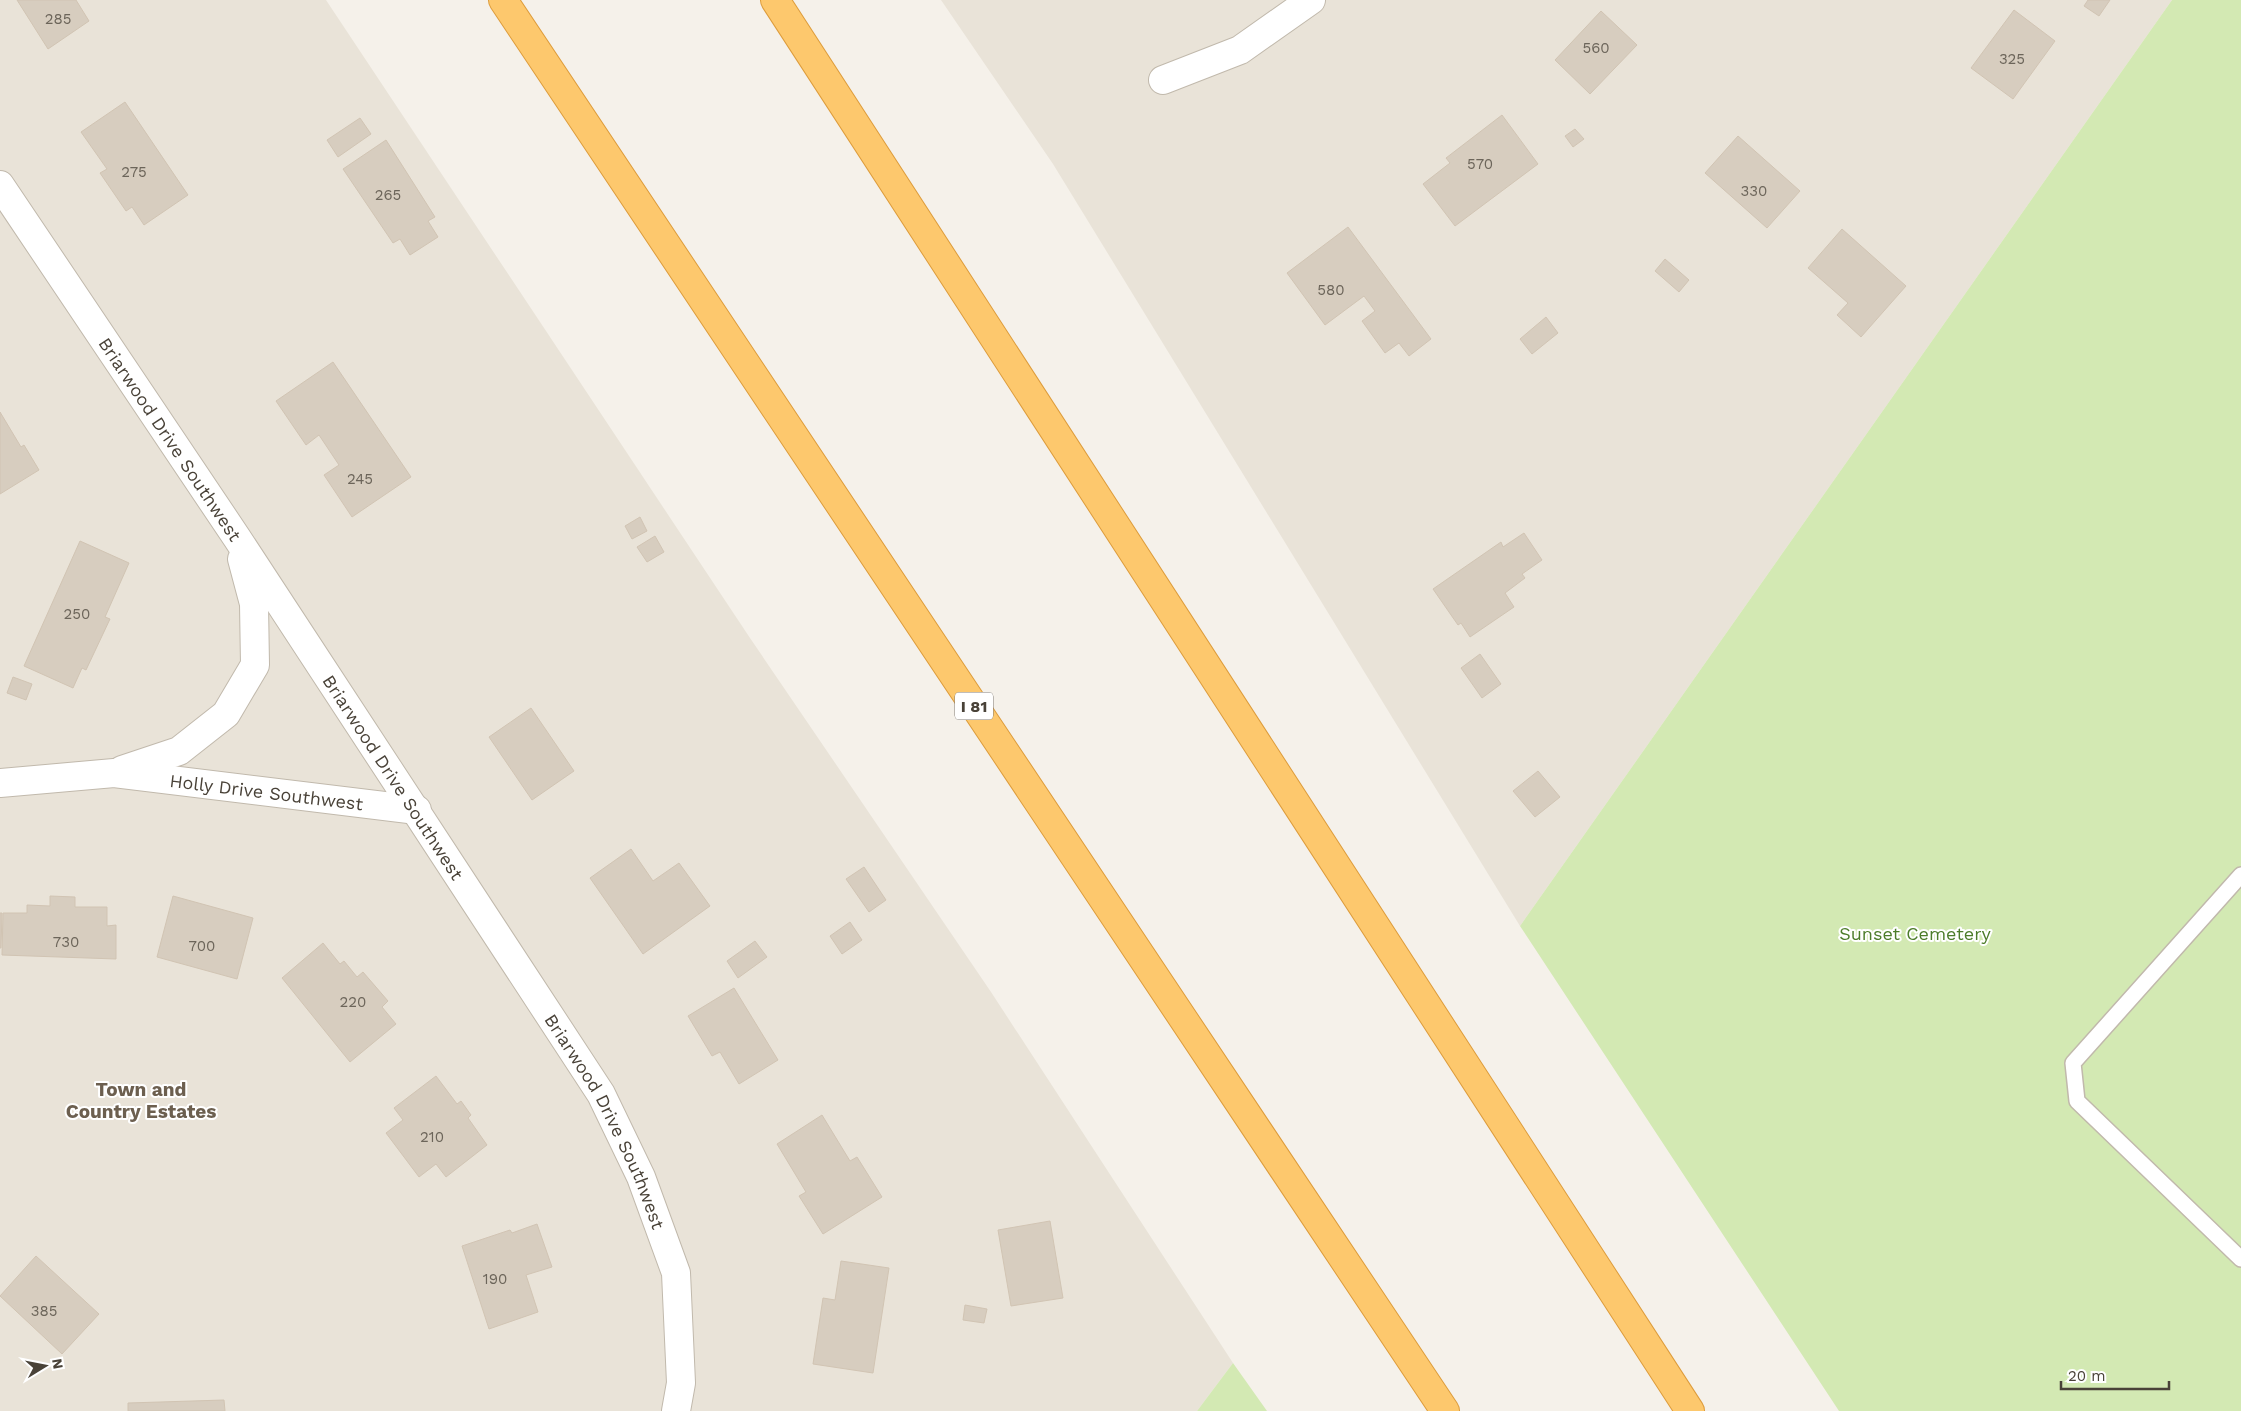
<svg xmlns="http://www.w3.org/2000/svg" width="2241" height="1411" font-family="'Work Sans',sans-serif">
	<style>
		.residential { fill: #e9e3d8 }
		.green { fill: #d3e9b3 }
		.building { fill: #d7cdbf; stroke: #d1c4b3 }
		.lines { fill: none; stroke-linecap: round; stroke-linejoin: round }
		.service-casing { stroke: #c1b9ac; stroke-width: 18 }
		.minor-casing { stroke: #c1b9ac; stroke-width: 30 }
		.motorway-casing { stroke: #dd9c3c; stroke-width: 30 }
		.service { stroke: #fff; stroke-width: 15 }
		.minor { stroke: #fff; stroke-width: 28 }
		.motorway { stroke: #fdc86d; stroke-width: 28 }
		.labels { text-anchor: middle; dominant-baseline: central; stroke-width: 4; stroke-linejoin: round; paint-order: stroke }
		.number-label { font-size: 15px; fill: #6c655a }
		.shield { fill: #fff; stroke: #807b74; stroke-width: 1 }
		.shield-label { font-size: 16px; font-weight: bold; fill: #494238 }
		.street-label { font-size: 18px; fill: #494238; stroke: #fff }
		.park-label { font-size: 18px; fill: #4c7c2a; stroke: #fff }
		.neighbourhood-label { font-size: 19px; font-weight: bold; fill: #6c5f4f; stroke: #fff }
	</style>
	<rect width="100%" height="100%" fill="#f5f1ea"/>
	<path class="residential" d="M 0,0 L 326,0 L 750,638 L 991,992 L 1233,1363 L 1197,1411 L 0,1411 Z
		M 941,0 L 2172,0 L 1520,926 L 1053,164 Z"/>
	<path class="green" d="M 2172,0 L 2241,0 L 2241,1411 L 1839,1411 L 1520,926 Z
		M 1233,1363 L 1267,1411 L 1197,1411 Z"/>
	<path class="building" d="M 17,0 L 76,0 L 89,21 L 48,49 Z
		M 2088,0 L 2110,0 L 2099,16 L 2084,6 Z
		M 2014,10 L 2055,41 L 2013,99 L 1971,68 Z
		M 1601,11 L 1637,45 L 1590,94 L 1555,60 Z
		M 125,102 L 188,195 L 144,225 L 132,207 L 126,211 L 100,173 L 107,169 L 81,132 Z
		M 1502,115 L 1538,164 L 1455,226 L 1423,184 L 1450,163 L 1446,158 Z
		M 360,118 L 371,134 L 338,157 L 327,140 Z
		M 1575,129 L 1584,139 L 1573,147 L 1565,136 Z
		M 1738,136 L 1800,191 L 1767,228 L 1705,173 Z
		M 386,140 L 435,217 L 428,221 L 438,237 L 410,255 L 400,239 L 393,243 L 343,169 Z
		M 1348,227 L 1431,339 L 1409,356 L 1399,343 L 1385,353 L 1362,321 L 1375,311 L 1364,296 L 1325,325 L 1287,273 Z
		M 1842,229 L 1906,286 L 1861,337 L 1837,315 L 1848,303 L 1808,268 Z
		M 1665,259 L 1689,280 L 1679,292 L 1655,271 Z
		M 1546,317 L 1558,333 L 1532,354 L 1520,339 Z
		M 333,362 L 411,477 L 352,517 L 324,475 L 339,465 L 319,435 L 306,445 L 276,401 Z
		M 0,412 L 21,447 L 24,445 L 39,470 L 0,494 Z
		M 640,517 L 647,531 L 632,539 L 625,526 Z
		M 1524,533 L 1542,560 L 1522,574 L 1525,578 L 1505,593 L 1514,607 L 1470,637 L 1461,623 L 1458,625 L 1433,589 L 1501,542 L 1503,547 Z
		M 655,536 L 664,552 L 647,562 L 637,547 Z
		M 80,541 L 129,563 L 105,617 L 110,619 L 86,670 L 82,668 L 73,688 L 24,666 Z
		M 1480,654 L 1501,684 L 1482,698 L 1461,668 Z
		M 13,677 L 32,684 L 26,700 L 7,693 Z
		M 531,708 L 574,771 L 532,800 L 489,737 Z
		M 1538,771 L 1560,797 L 1535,817 L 1513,791 Z
		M 631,849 L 653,881 L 679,863 L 710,906 L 643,954 L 590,878 Z
		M 864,867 L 886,900 L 869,912 L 846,879 Z
		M 50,896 L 75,897 L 75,907 L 107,907 L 107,926 L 116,925 L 116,959 L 2,955 L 3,913 L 27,913 L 27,905 L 50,906 Z
		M 173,896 L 253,918 L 237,979 L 157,957 Z
		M 0,913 L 2,913 L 1,948 L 0,948 Z
		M 850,922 L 862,940 L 842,954 L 830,936 Z
		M 755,941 L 767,957 L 738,978 L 727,961 Z
		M 323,943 L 340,964 L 344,961 L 357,977 L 363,972 L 388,1001 L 382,1007 L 396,1024 L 350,1062 L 282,978 Z
		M 734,988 L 778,1060 L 739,1084 L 720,1052 L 712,1056 L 688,1016 Z
		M 436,1076 L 457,1104 L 461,1101 L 471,1115 L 468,1118 L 487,1145 L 446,1177 L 436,1164 L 419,1177 L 386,1133 L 403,1120 L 394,1108 Z
		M 822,1115 L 850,1161 L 857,1157 L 882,1197 L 823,1234 L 799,1196 L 806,1192 L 777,1144 Z
		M 1050,1221 L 1063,1298 L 1011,1306 L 998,1230 Z
		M 537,1224 L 552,1267 L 526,1275 L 538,1312 L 489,1329 L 462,1246 L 510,1230 L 512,1233 Z
		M 36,1256 L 99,1314 L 62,1354 L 0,1296 Z
		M 841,1261 L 889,1268 L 873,1373 L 813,1364 L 823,1298 L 835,1300 Z
		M 965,1305 L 987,1309 L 984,1323 L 963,1320 Z
		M 224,1400 L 225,1411 L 128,1411 L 128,1403 Z"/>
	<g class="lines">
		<defs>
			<path id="service" d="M 2241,875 L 2073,1063 L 2077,1101 L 2241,1259"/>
			<g id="minor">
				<path d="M 1163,80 L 1240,50 L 1311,0"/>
				<path id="s1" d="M 0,185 L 237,538 L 601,1094 L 641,1177 L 676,1273 L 681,1383 L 676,1411"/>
				<path d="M 122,770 L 179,751 L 226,714 L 255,665 L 254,604 L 242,559"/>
				<path id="s2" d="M 0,783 L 114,773 L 417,810"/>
			</g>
			<path id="motorway" d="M 503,0 L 1445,1411
				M 775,0 L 1690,1411"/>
		</defs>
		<use href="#service" class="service-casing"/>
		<use href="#minor" class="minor-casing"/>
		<use href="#motorway" class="motorway-casing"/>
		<use href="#service" class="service"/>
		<use href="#minor" class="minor"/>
		<use href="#motorway" class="motorway"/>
	</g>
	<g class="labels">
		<g class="number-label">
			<text x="58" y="19">285</text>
			<text x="1596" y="48">560</text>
			<text x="2012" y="59">325</text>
			<text x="1480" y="164">570</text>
			<text x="134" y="172">275</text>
			<text x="1754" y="191">330</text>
			<text x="388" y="195">265</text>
			<text x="1331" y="290">580</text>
			<text x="360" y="479">245</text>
			<text x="77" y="614">250</text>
			<text x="66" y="942">730</text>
			<text x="202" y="946">700</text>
			<text x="353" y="1002">220</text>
			<text x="432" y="1137">210</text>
			<text x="495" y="1279">190</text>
			<text x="44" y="1311">385</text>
		</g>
		<rect class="shield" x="955" y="692.5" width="38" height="27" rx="4"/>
		<g class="shield-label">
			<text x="974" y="706">I 81</text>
		</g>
		<g class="street-label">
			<text stroke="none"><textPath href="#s1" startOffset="306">Briarwood Drive Southwest</textPath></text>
			<text stroke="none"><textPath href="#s1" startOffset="711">Briarwood Drive Southwest</textPath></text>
			<text stroke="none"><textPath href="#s2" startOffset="268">Holly Drive Southwest</textPath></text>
			<text stroke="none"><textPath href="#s1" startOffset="1116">Briarwood Drive Southwest</textPath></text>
		</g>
		<g class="park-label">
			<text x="1915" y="933">Sunset Cemetery</text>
		</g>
		<g class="neighbourhood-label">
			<text x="141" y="1089">Town and<tspan x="141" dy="22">Country Estates</tspan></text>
		</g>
	</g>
	<g transform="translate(45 1366) rotate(80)" stroke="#ffffff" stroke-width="4" paint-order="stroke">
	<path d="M0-4L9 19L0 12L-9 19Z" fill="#494238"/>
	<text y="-8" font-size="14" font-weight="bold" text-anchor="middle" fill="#494238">N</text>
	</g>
	<path d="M2061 1381v8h108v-8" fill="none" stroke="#494238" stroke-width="2.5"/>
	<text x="2068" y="1381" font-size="15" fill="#494238" stroke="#ffffff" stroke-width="4" paint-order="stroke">20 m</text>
</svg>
